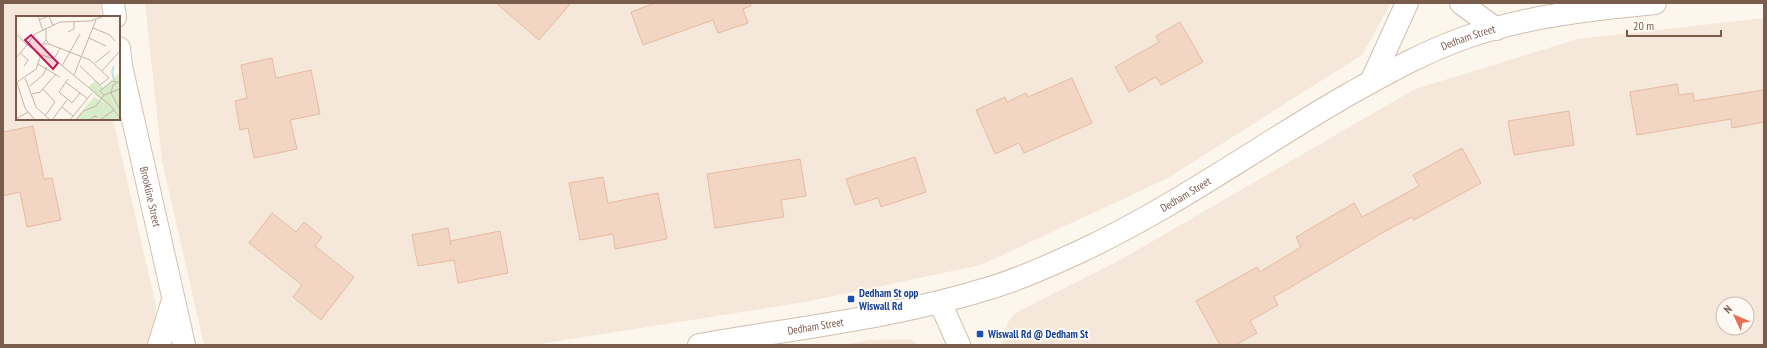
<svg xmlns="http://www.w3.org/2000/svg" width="1767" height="348" font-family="'PT Sans Narrow',sans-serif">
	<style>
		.residential { fill: #f5e8da; fill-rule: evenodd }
		.building { fill: #f3d5c3; stroke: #e6bba3 }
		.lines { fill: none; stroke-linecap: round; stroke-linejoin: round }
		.minor-casing { stroke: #d1beb0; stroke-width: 24 }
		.tertiary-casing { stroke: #d1beb0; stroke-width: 24 }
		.secondary-casing { stroke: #d6c0b0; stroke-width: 24 }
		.minor { stroke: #fff; stroke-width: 22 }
		.tertiary { stroke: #fff; stroke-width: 22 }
		.secondary { stroke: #fff; stroke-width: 22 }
		.transit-dot { fill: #1a4fb4; stroke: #fffaf3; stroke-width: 1.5 }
		.labels { text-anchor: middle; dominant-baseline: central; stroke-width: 4; stroke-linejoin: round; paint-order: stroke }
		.street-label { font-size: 11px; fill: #7a5c4d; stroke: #fffaf3 }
		.transit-label { font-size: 11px; font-weight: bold; fill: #164399; stroke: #fffaf3; text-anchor: start }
		.inset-river { fill: none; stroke: #bfe3e8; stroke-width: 2 }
		.inset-road { fill: none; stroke: #c5b3a7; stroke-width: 1 }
		.view { fill: #c2185b; fill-opacity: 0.15; stroke: #c2185b; stroke-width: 2 }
		.inset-edge { fill: none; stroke: #7a5c4d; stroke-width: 2 }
	</style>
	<rect width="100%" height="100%" fill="#fdf6ec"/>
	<path class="residential" d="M 3,3 L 100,3 L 101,17 L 17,17 L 17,119 L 113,119 L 156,306 L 152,345 L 3,345 Z
		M 145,3 L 1391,3 L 1362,55 L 1168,178 L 981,265 L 805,302 L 533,345 L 204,345 L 162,161 Z
		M 1764,18 L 1764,345 L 1002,345 L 1008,322 L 1015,313 L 1120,260 L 1415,89 L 1578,39 ZM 1723,304 L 1747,304 L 1747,328 L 1723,328 Z
		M 911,339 L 918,345 L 843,345 L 869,340 Z"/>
	<path class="building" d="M 496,3 L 571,3 L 539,40 Z
		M 655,3 L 750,3 L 751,6 L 743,9 L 748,23 L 718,33 L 713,20 L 643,45 L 631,12 Z
		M 1180,22 L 1203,62 L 1161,85 L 1156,77 L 1129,92 L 1115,67 L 1159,42 L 1156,36 Z
		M 272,58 L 276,78 L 311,70 L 320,114 L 290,120 L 297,149 L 254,158 L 248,128 L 240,130 L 235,101 L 247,98 L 241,65 Z
		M 1072,78 L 1092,123 L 1024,153 L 1019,143 L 995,154 L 976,110 L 1005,97 L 1007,102 L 1026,93 L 1028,97 Z
		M 1677,84 L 1679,95 L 1693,93 L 1694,101 L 1764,90 L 1764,122 L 1732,128 L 1731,119 L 1637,135 L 1630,92 Z
		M 1569,111 L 1574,145 L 1514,155 L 1508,121 Z
		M 33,126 L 44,179 L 52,178 L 61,220 L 27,227 L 20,192 L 3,196 L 3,132 Z
		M 1462,148 L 1481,183 L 1414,220 L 1412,217 L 1382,233 L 1274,297 L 1278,305 L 1250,321 L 1257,333 L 1236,345 L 1220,345 L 1196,301 L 1257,267 L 1260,272 L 1301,247 L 1296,237 L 1354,203 L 1362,217 L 1419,186 L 1413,175 Z
		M 915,157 L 926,192 L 881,207 L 878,198 L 855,205 L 846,179 Z
		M 800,159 L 806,196 L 781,200 L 784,217 L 715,228 L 707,174 Z
		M 603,177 L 608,203 L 658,193 L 667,239 L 615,249 L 613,234 L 580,240 L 569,183 Z
		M 272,213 L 296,232 L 304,222 L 322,237 L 315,246 L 354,277 L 321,320 L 293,297 L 302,285 L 249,243 Z
		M 448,228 L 451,245 L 450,241 L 500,231 L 508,273 L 458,283 L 454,260 L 418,266 L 412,235 Z"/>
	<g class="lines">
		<defs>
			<path id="minor" d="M 1461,3 L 1496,29
				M 1371,82 L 1407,3"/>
			<g id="tertiary">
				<path d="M 940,302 L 959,345"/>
				<path id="s1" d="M 699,345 C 797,328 898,317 993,287 C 1022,278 1051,265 1079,252 C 1174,208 1260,145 1351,93 C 1389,72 1426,51 1467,37 C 1527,16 1593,9 1655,3"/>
			</g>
			<g id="secondary">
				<path d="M 113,3 L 115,17"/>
				<path id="s2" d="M 119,48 L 121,66 L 184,345"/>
				<path d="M 159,345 L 173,300"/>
			</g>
		</defs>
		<use href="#minor" class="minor-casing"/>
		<use href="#tertiary" class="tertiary-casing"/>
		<use href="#secondary" class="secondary-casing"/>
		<use href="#minor" class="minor"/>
		<use href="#tertiary" class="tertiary"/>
		<use href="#secondary" class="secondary"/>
	</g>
	<g class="transit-dot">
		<rect x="847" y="295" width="8" height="8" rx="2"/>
		<rect x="976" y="330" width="8" height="8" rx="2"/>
	</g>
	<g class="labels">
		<g class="street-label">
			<text stroke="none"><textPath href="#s1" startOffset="838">Dedham Street</textPath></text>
			<text stroke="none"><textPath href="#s1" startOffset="514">Dedham Street</textPath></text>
			<text stroke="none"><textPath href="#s2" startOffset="152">Brookline Street</textPath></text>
			<text stroke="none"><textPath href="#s1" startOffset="118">Dedham Street</textPath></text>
		</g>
		<g class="transit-label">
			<text x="859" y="293">Dedham St opp<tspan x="859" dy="13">Wiswall Rd</tspan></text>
			<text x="988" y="334">Wiswall Rd @ Dedham St</text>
		</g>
	</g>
	<g transform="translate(16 16)">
		<rect width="104" height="104" fill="#fdf6ec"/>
		<path d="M 104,57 L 104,102 L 72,71 L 80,64 L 87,72 ZM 78,81 L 92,89 L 104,104 L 59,104 Z" fill="#d8ecc9"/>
		<path class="inset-river" d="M 98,50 L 96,56 L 98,64"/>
		<path class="inset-road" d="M 22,0 L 27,15M 23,4 L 33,0 L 37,10M 77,12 L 94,19 L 99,25M 30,13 L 30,24 L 33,28 L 74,44 L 93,62 L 84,69 L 64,50M 52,16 L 58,13 L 58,6M 0,18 L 11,29 L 19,18 L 44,6 L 75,5 L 88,0M 73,22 L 90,30M 30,24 L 26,28 L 33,28M 4,37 L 12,44 L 8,50M 0,42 L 11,29 L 26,39 L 38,43 L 95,90 L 104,103M 38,43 L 44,32M 79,47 L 94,35M 22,48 L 44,61M 46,50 L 64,18M 86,55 L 103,36M 58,59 L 80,4M 9,62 L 20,91 L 34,104M 52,63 L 43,76 L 56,87 L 64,77M 104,65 L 97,69 L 95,77 L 104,94M 49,66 L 71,82M 0,67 L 20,53 L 25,39M 1,67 L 9,92 L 19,104M 14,70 L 27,59 L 31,51M 27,73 L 39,86 L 29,100M 16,78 L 24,76 L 40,58M 88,79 L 84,75 L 96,65 L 101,66M 46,91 L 57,100M 0,103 L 12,96M 36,104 L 51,84M 54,104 L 76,77M 60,104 L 67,95 L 80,90 L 88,79 L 104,73M 74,104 L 78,100 L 79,100 L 81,101 L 78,100M 84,104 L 98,94"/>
		<path class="view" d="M 15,19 L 42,47 L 37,53 L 9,24 Z"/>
		<rect width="104" height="104" class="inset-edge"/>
	</g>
	<rect width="1767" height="348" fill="none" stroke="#7a5c4d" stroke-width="8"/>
	<g transform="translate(1735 316) rotate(314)"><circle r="19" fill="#fffaf3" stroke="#cabbb1"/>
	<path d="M0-3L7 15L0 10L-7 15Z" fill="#e76f51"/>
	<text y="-6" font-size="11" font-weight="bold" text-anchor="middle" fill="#7a5c4d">N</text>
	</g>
	<path d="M1627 30v6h94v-6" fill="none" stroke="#7a5c4d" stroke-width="2"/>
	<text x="1633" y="30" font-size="12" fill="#7a5c4d" stroke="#fffaf3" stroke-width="3" paint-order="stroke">20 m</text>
</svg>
